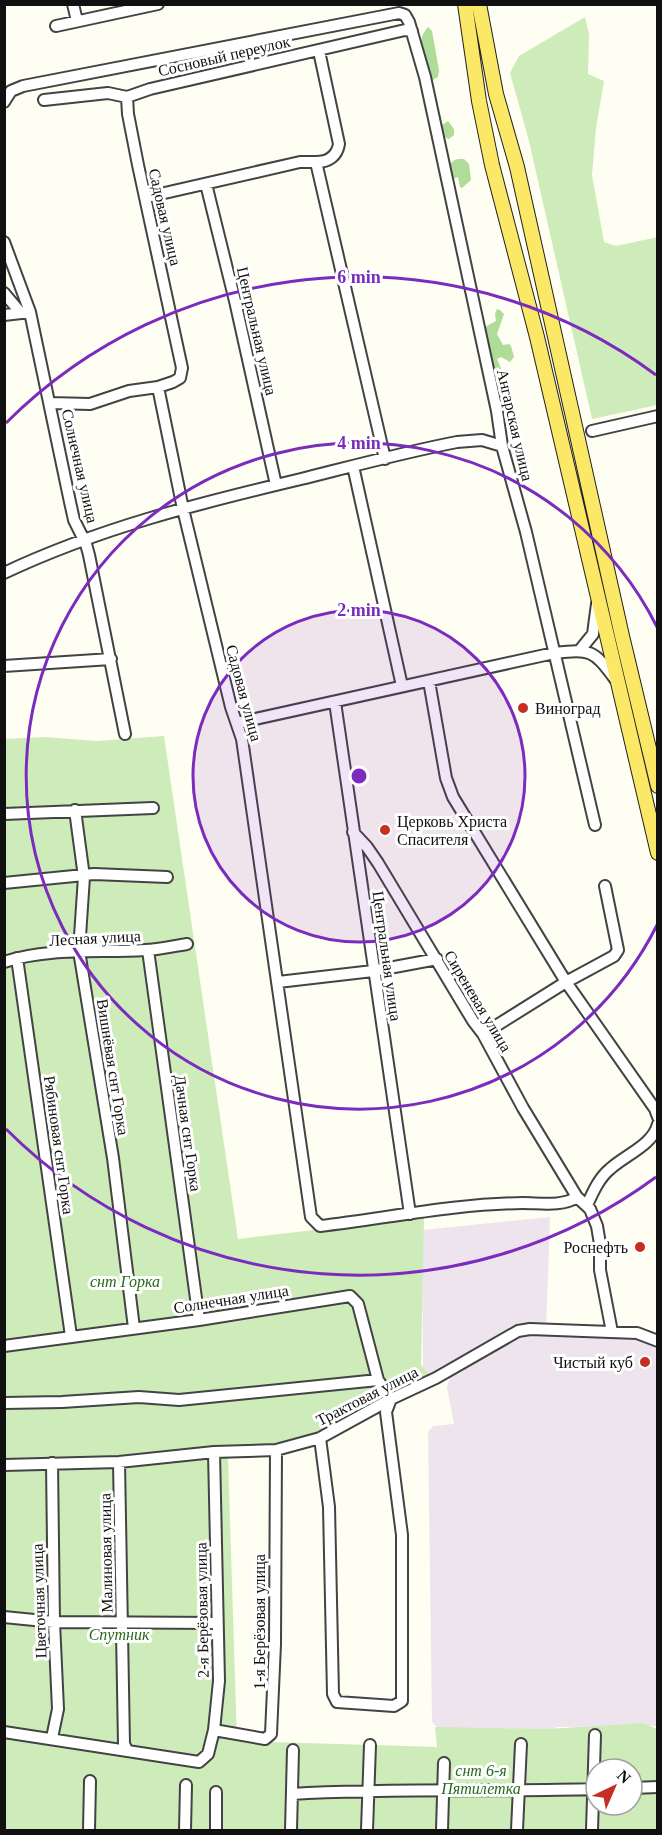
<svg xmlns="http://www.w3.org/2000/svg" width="662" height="1835" font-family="Georgia,serif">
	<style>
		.industrial { fill: #eee4ee }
		.green { fill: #ceebba; fill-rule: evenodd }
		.forest { fill: #b0dc99 }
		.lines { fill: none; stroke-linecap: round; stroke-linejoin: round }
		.minor-casing { stroke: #434343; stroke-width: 14 }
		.major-casing { stroke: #212121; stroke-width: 16 }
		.minor { stroke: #fff; stroke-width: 10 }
		.major { stroke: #fbe866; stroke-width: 14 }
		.ring { fill: none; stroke: #7b2cbf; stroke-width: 3 }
		.poi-dot { fill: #c42e23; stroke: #fff; stroke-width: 2 }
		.labels { text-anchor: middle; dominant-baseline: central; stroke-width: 6; stroke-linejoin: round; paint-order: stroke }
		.street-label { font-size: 16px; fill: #101010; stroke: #fff }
		.poi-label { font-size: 16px; fill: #101010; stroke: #fff; text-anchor: start }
		.park-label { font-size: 16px; font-style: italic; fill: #256a1d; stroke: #fff }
		.centre { fill: #7b2cbf; stroke: #fff; stroke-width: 3 }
		.ring-label { font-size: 18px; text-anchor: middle; font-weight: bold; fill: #7b2cbf; stroke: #fff; stroke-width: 6; stroke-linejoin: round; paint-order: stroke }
	</style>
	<rect width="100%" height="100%" fill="#fffef2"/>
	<path class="industrial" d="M 550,1217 L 546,1329 L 637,1333 L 657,1341 L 657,1726 L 556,1727 L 555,1731 L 520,1735 L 512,1728 L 440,1730 L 432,1722 L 428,1432 L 433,1426 L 454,1424 L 447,1387 L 453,1369 L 423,1384 L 422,1230 Z"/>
	<path class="green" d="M 585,17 L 589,34 L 588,74 L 604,81 L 596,128 L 592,175 L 604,242 L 616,246 L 658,237 L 657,405 L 592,419 L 529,141 L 510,73 L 519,56 Z
		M 164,736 L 238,1239 L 424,1217 L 421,1365 L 430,1376 L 279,1451 L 228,1458 L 237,1741 L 437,1747 L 435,1727 L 547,1729 L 643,1723 L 657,1729 L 657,1830 L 5,1830 L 4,739 L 44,737 L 97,741 ZM 596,1769 L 632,1769 L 632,1805 L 596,1805 Z"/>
	<path class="forest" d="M 428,27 L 432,31 L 439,70 L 438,77 L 433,80 L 430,78 C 425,62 414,42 428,27 Z
		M 448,121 L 454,129 L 454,135 L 449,139 L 444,137 L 442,125 Z
		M 458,159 L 464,159 L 469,164 L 471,180 L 462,188 L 460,187 L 458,177 L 450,180 C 449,170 447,162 458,159 Z
		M 497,309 L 500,310 L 504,314 L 497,334 L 503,345 L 509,344 L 511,346 L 514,357 L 510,362 L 501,357 L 497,359 L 503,373 L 496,378 L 493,374 L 483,331 L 485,327 L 496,321 L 495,314 Z"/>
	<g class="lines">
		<defs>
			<path id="minor" d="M 73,4 L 77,21
				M 56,26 L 158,4
				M 127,97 L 128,114 L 138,165 L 182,368 L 180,378 L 173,382 L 158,387 L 183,509 L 231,707 L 242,739 L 311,1217 L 320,1226 C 388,1218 454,1204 523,1203 C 540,1203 562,1207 577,1197 L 523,1108 L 483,1034 L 473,1021 L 378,863 L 367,847 L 353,832
				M 44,100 L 108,93 L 127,97 L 150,89 L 405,30 L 412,31
				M 4,102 L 11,91 L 23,86 L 399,13 L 405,15 L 409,22 L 425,77 L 497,411 L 502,446 L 526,532 L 595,825
				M 316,162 C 329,162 337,156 339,144 L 319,51
				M 206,184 L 235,301 L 276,485
				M 147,197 L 300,162 L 316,162 L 385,459
				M 4,242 L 30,312 L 70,502 L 74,520 L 86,544 L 89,555 L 125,734
				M 4,293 L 20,312
				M 4,315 L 30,312
				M 50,403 L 90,404 L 129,391 L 158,387
				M 592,431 L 658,416
				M 353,466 L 402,686
				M 4,573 C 99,528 200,503 301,479 C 353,466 405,452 457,442 L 482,440 L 502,446
				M 580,650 L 593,634 L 597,604
				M 4,666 L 111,659
				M 429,681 L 446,778 L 453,797 L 566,982 L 483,1034
				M 335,702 L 410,1214
				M 237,723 L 554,653 C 590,649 593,649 615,679
				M 75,810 L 84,877 L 79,951 L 113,1158 L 134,1328
				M 4,814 L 153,808
				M 4,883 L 94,874 L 167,877
				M 605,886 L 618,950 L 614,956 L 566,982 L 655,1109 L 658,1117
				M 148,950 L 199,1320
				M 17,958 L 71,1336
				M 4,962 C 49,947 99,953 145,950 C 159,950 173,946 187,944
				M 278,982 L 373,971 L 437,959
				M 577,1197 L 590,1209 L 597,1226 L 600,1244 L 600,1270 L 612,1332
				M 587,1205 C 593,1192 599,1178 610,1169 C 625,1155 653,1145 658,1124
				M 4,1346 L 199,1320 L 350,1296 L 358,1304 L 378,1380 L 391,1399
				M 4,1403 L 62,1402 L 139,1397 L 179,1400 L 378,1380
				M 320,1438 L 329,1507 L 333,1694 L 337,1702 L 394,1706 L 402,1701 L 402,1535 L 386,1412 L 391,1399
				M 119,1462 L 124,1744 L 127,1750
				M 52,1463 L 54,1622 L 58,1709 L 52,1738
				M 4,1465 L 119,1462 L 214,1452 L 276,1450 L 320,1438 L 391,1399 L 436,1378 L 518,1331 L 530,1329 L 637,1333 L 658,1341
				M 4,1617 L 54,1622 L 217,1623
				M 214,1730 L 265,1739 L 271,1734 L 275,1644 L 276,1450
				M 4,1732 L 199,1762 L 208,1754 L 214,1730 L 219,1681 L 214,1452
				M 632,1788 L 658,1787
				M 216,1792 L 216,1830
				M 292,1794 C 394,1788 495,1792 596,1789
				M 89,1830 L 90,1781
				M 185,1830 L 186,1785
				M 291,1830 L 293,1750
				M 367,1830 L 370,1745
				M 442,1830 L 444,1763
				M 517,1830 L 521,1744
				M 592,1830 L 595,1735"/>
			<path id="major" d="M 465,4 L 479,101 L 492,165 L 537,337 L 658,853
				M 479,4 L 496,94 L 517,167 L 622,636 L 658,786"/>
		</defs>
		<use href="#minor" class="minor-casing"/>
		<use href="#major" class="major-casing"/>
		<use href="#minor" class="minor"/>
		<use href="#major" class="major"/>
	</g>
	<circle cx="359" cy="776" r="166" fill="#7b2cbf" fill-opacity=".12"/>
	<g class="ring">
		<circle cx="359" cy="776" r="166"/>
		<path d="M657 925A333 333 0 1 1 657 627"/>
		<path d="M656 1177A499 499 0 0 1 6 1129M6 423A499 499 0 0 1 656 375"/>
	</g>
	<g class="poi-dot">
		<circle cx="523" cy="708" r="6"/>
		<circle cx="385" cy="830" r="6"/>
		<circle cx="640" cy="1247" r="6"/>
		<circle cx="645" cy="1362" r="6"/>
	</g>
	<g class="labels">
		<g class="street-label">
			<text transform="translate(224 56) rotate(-13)">Сосновый переулок</text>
			<text transform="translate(165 217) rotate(77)">Садовая улица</text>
			<text transform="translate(257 331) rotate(77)">Центральная улица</text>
			<text transform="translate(515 425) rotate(77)">Ангарская улица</text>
			<text transform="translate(80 466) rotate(77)">Солнечная улица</text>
			<text transform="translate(244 693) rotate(75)">Садовая улица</text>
			<text transform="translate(95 938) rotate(-3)">Лесная улица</text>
			<text transform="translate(387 956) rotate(82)">Центральная улица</text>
			<text transform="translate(478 1001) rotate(59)">Сиреневая улица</text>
			<text transform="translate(113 1067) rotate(81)">Вишнёвая снт Горка</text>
			<text transform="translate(188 1133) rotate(82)">Дачная снт Горка</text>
			<text transform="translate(59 1145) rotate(82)">Рябиновая снт Горка</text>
			<text transform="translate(231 1299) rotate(-9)">Солнечная улица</text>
			<text transform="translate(367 1396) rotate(-27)">Трактовая улица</text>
			<text transform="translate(106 1553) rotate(-91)">Малиновая улица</text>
			<text transform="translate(39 1601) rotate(-92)">Цветочная улица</text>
			<text transform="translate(202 1610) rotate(-91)">2-я Берёзовая улица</text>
			<text transform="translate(259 1622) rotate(-90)">1-я Берёзовая улица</text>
		</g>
		<g class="poi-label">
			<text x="535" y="708">Виноград</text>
			<text x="397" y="821">Церковь Христа<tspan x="397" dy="18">Спасителя</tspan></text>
			<text x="628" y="1247" text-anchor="end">Роснефть</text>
			<text x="633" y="1362" text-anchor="end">Чистый куб</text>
		</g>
		<g class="park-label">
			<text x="125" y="1281">снт Горка</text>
			<text x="119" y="1634">Спутник</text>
			<text x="481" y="1770">снт 6-я<tspan x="481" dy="18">Пятилетка</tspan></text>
		</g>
	</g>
	<circle cx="359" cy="776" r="9" class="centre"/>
	<g class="ring-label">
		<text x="359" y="283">6 min</text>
		<text x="359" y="449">4 min</text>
		<text x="359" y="616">2 min</text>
	</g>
	<rect width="662" height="1835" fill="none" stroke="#101010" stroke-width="12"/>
	<g transform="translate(614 1787) rotate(44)"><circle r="28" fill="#ffffff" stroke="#9f9f9f" stroke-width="1.5"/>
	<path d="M0-4.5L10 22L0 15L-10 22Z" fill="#c42e23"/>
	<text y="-9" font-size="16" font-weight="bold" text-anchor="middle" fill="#101010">N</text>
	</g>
</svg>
